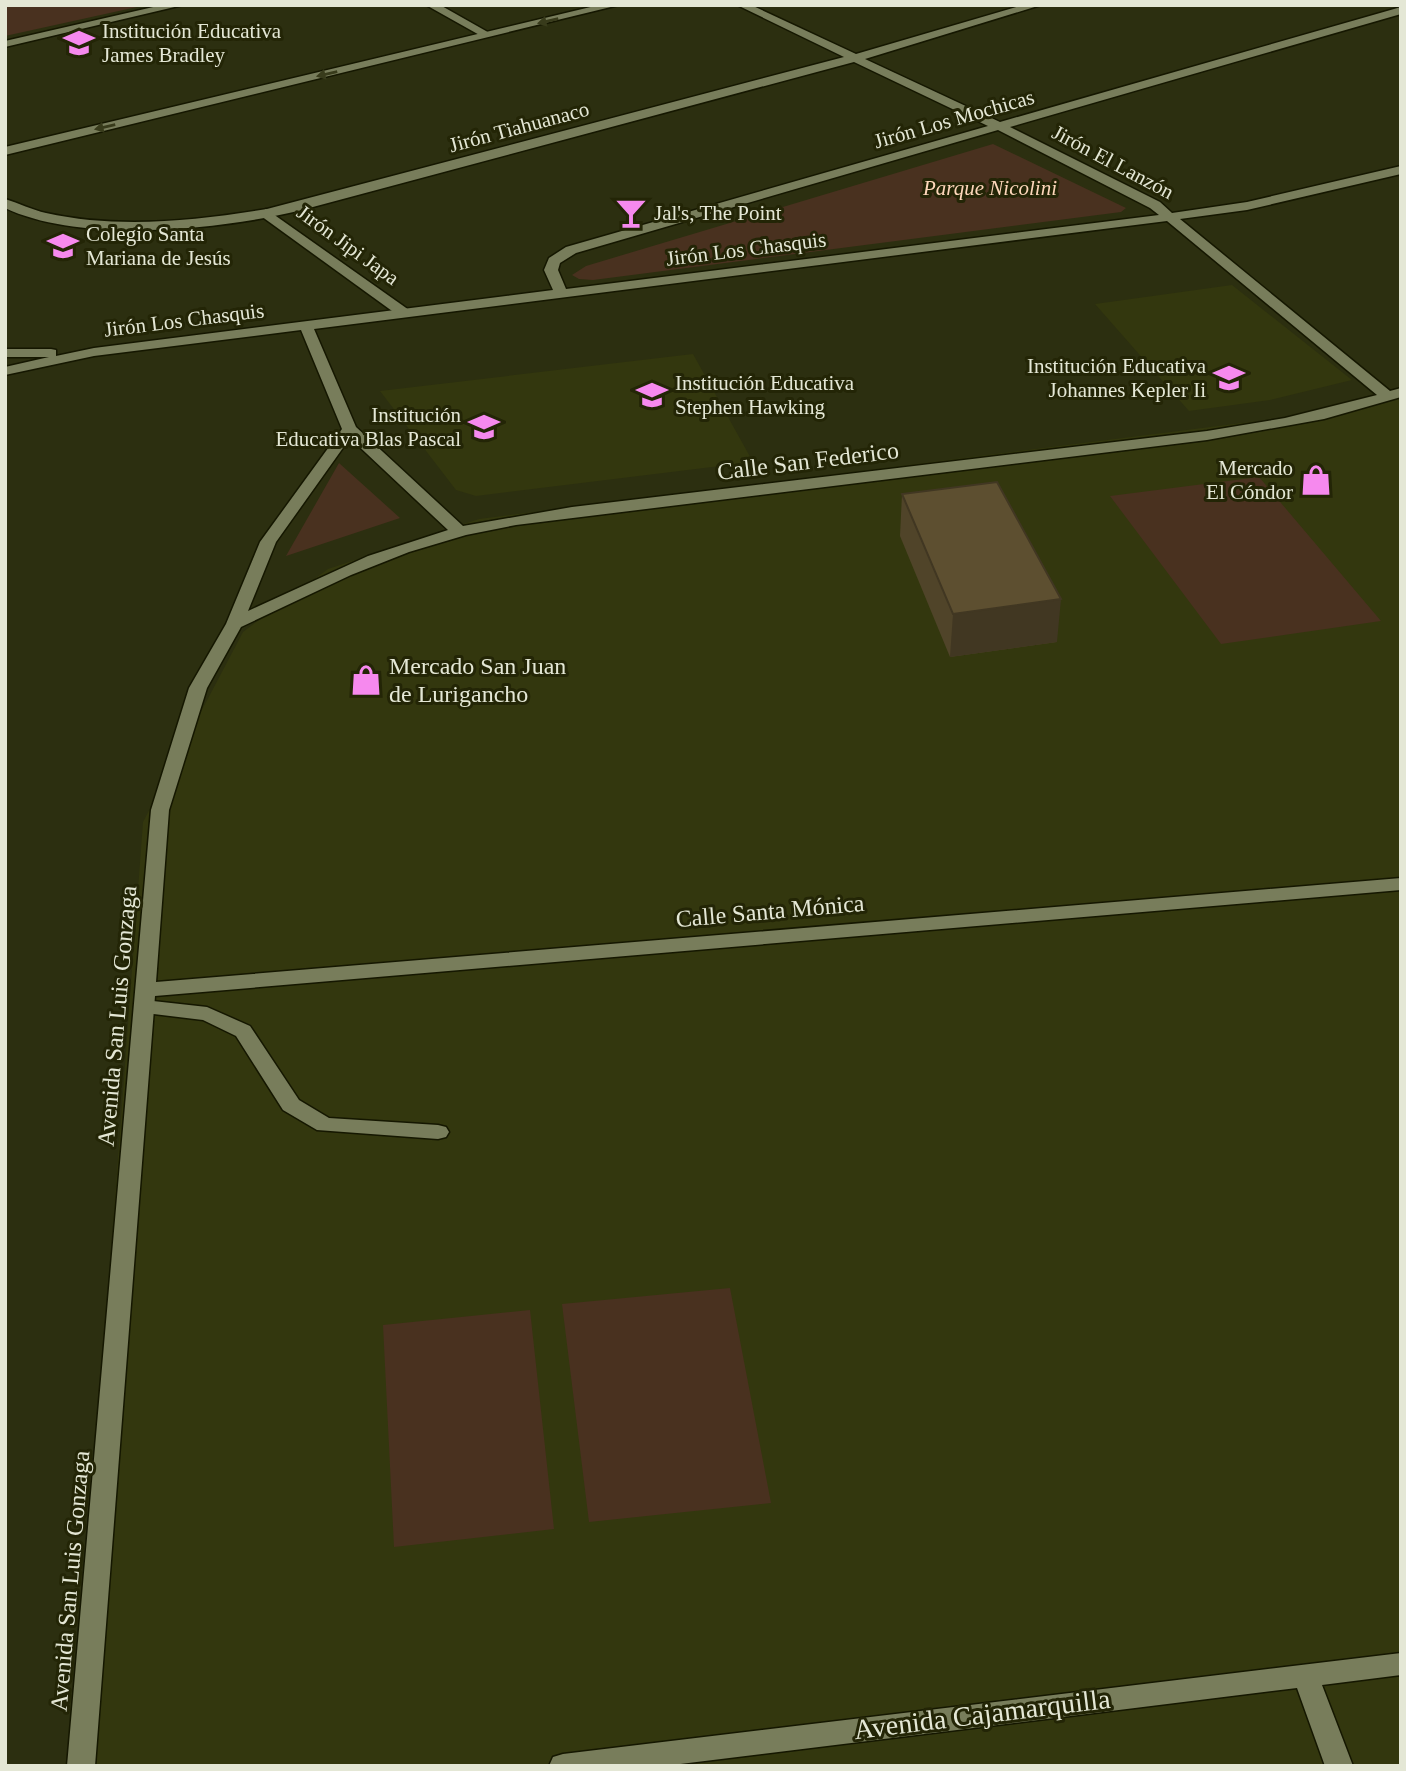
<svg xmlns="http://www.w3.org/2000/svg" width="1406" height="1771" font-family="'Times New Roman',serif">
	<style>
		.built { fill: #33370e }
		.green { fill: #49311f }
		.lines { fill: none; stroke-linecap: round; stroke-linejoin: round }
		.service-casing { stroke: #151700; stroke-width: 3 }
		.pedestrian-casing { stroke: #151700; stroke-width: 3 }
		.minor-casing { stroke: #151700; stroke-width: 3 }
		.tertiary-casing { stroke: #151700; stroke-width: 3 }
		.service { fill: #787d5b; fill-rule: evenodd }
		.pedestrian { fill: #787d5b; fill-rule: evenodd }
		.minor { fill: #787d5b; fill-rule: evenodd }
		.tertiary { fill: #787d5b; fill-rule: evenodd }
		.wall { fill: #504429 }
		.shaded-wall { fill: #413722 }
		.building { fill: #5d4f30; stroke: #413722; stroke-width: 2 }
		.oneway { fill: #383b1b }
		.labels { text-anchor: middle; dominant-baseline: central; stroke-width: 6; stroke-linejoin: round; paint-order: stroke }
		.far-poi-label { font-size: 21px; fill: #e4e7d5; stroke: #232506; text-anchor: start }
		.far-street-label { font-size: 21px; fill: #e4e7d5; stroke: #232506 }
		.far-park-label { font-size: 21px; font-style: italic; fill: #fdd6ba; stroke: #232506 }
		.street-label { font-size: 24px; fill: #e4e7d5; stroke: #232506 }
		.poi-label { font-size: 24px; fill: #e4e7d5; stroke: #232506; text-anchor: start }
		.near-street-label { font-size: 28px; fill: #e4e7d5; stroke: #232506 }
	</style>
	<rect width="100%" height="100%" fill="#2c2f10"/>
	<path class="built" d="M 1232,285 L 1352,380 L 1270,400 L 1189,411 L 1095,304 Z
		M 693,354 L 753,462 L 476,496 L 456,490 L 380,391 Z
		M 1401,388 L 1401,1766 L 73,1766 L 143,822 L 243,632 L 328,569 L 479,519 L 1313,414 Z"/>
	<path class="green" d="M 5,5 L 146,5 L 5,36 Z
		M 993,144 L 1126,208 L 1121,212 L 593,280 L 579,279 L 572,275 L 586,266 Z
		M 339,463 L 400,518 L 286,556 Z
		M 1259,477 L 1381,621 L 1221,644 L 1110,496 Z
		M 730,1288 L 771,1503 L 589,1522 L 562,1304 Z
		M 530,1310 L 554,1529 L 394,1547 L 383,1325 Z"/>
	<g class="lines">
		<defs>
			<path id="service" d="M 144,1000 L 207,1007 L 250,1026 L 299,1100 L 329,1118 L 438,1125 L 446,1127 L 449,1132 L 446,1137 L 438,1139 L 317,1130 L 283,1110 L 236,1036 L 203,1020 L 137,1012 L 134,1007 L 137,1002 Z"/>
			<path id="pedestrian" d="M 266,209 L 409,310 L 409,316 L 399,316 L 261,216 L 260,213 Z"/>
			<path id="minor" d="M 162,5 L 183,5 L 5,47 L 5,41 Z
				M 426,5 L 440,5 L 493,35 L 483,37 Z
				M 737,5 L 751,5 L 856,54 L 1023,5 L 1041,5 L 865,59 L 1000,122 L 1401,7 L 1401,14 L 1010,127 L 1160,202 L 1172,213 L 1247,202 L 1401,166 L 1401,174 L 1247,210 L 1180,219 L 1390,391 L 1401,388 L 1401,397 L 1324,419 L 1207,440 L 516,525 L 466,535 L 409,552 L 351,575 L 241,627 L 207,688 L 169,810 L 156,982 L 1401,878 L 1401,890 L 155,996 L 95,1766 L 67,1766 L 151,810 L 189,688 L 226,624 L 260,542 L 342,429 L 301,330 L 94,356 L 5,375 L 5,367 L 49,357 L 5,357 L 5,349 L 51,349 L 56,350 L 56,356 L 94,348 L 553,290 L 544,270 L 549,258 L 566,247 L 988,126 L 854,62 L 298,211 C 218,230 81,244 5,208 L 5,199 C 19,203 32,210 46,213 C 118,229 194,221 267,209 L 844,57 ZM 998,130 L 1150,208 L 1159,215 L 566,289 L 558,270 L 560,263 L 576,253 ZM 1167,221 L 1377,395 L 1285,418 L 1207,431 L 572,507 L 463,526 L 356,427 L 314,329 ZM 350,438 L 448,530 L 368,556 L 248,611 L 276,542 Z
				M 1401,1653 L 1401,1675 L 1322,1685 L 1353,1766 L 1325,1766 L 1297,1688 L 664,1766 L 549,1766 L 553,1757 L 563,1754 Z"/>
			<path id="tertiary" d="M 599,5 L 619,5 L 5,155 L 5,147 Z"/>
		</defs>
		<use href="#service" class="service-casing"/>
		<use href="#pedestrian" class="pedestrian-casing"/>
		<use href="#minor" class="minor-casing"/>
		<use href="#tertiary" class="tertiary-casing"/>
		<use href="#service" class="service"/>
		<use href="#pedestrian" class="pedestrian"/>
		<use href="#minor" class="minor"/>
		<use href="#tertiary" class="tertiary"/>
	</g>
	<path class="wall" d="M 902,494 L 1057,642 L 950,657 L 900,536 Z"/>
	<path class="shaded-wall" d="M 1061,599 L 1057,642 L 950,657 L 953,614 Z"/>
	<path class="building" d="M 997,482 L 1061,599 L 953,614 L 902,494 Z"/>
	<defs><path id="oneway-solid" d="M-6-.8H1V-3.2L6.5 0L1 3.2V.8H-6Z" transform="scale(1.75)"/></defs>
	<g class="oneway">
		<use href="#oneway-solid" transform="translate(548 21) rotate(167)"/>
		<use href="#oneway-solid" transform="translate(327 74) rotate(167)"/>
		<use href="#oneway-solid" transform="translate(105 127) rotate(167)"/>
	</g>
	<defs>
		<symbol id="school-bare" viewBox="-9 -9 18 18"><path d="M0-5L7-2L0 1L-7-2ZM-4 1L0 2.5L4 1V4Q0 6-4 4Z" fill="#f689ee" stroke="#232506" stroke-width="2.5" paint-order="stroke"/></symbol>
		<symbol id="bar-bare" viewBox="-9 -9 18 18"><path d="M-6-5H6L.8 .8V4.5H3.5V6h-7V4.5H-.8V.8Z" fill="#f689ee" stroke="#232506" stroke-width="2.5" paint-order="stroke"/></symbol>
		<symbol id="shop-bare" viewBox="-9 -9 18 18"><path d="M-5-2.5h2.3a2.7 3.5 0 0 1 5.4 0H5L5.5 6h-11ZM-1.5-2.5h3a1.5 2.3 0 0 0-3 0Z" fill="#f689ee" stroke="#232506" stroke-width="2.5" paint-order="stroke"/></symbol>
	</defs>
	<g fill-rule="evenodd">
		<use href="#school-bare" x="57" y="21" width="44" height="44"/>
		<use href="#bar-bare" x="609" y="191" width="44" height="44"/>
		<use href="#school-bare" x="41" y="224" width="44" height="44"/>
		<use href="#school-bare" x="1207" y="356" width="44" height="44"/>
		<use href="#school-bare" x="630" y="373" width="44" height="44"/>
		<use href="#school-bare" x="462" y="405" width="44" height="44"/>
		<use href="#shop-bare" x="1294" y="458" width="44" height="44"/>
		<use href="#shop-bare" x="344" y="658" width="44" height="44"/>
	</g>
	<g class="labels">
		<g class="far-poi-label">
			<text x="102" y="31">Institución Educativa<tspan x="102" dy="24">James Bradley</tspan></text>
			<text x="654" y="213">Jal's, The Point</text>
			<text x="86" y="234">Colegio Santa<tspan x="86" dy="24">Mariana de Jesús</tspan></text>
			<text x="1206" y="366" text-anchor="end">Institución Educativa<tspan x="1206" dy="24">Johannes Kepler Ii</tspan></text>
			<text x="675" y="383">Institución Educativa<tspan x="675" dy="24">Stephen Hawking</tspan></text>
			<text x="461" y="415" text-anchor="end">Institución<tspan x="461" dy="24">Educativa Blas Pascal</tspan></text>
			<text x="1293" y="468" text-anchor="end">Mercado<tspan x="1293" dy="24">El Cóndor</tspan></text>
		</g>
		<g class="far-street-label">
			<text transform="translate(954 119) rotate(-16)">Jirón Los Mochicas</text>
			<text transform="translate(519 127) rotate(-15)">Jirón Tiahuanaco</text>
			<text transform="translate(1113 162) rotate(28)">Jirón El Lanzón</text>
			<text transform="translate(348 245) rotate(36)">Jirón Jipi Japa</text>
			<text transform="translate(746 249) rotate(-7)">Jirón Los Chasquis</text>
			<text transform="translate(184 320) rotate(-7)">Jirón Los Chasquis</text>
		</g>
		<g class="far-park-label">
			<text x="990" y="188">Parque Nicolini</text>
		</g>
		<g class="street-label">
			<text transform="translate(808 461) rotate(-7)">Calle San Federico</text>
			<text transform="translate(770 911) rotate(-5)">Calle Santa Mónica</text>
			<text transform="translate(117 1016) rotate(-85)">Avenida San Luis Gonzaga</text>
			<text transform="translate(70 1581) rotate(-85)">Avenida San Luis Gonzaga</text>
		</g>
		<g class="poi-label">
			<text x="389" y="666">Mercado San Juan<tspan x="389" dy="28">de Lurigancho</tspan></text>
		</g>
		<g class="near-street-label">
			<text transform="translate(982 1714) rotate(-7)">Avenida Cajamarquilla</text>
		</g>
	</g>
	<rect width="1406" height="1771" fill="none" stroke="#e4e7d5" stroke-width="14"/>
</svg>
